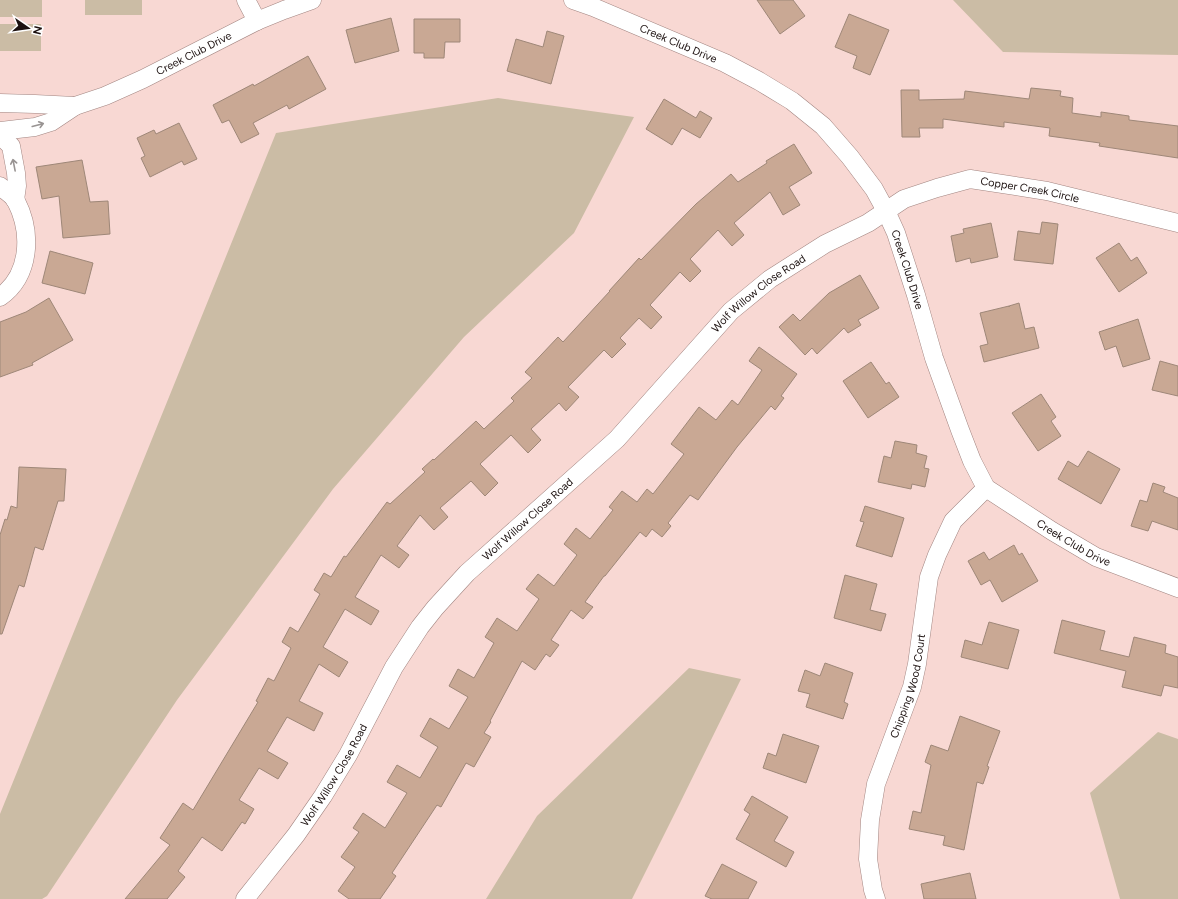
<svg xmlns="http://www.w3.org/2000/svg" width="1178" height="899" font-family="Figtree,sans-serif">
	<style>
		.green { fill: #cbbca5 }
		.building { fill: #c9a894; stroke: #9e8778 }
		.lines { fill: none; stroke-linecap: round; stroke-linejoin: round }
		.street-casing { stroke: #a28581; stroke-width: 19 }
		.street { stroke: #fff; stroke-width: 18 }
		.oneway { stroke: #999493 }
		.labels { text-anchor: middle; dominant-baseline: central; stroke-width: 3; stroke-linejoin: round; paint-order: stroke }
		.street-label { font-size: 11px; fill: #1c1110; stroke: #fff }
	</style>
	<rect width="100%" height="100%" fill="#f8d8d3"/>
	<path class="green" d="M 0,0 L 42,0 L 42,17 L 0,17 Z
		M 85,0 L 142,0 L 142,15 L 85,15 Z
		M 953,0 L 1178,0 L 1178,55 L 1003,52 Z
		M 0,24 L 41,24 L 41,51 L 0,51 Z
		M 498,98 L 634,117 L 574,233 L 464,337 L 333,489 L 177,700 L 47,896 L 42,899 L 0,899 L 0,814 L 276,133 Z
		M 689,668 L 741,679 L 679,805 L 632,899 L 486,899 L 537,816 Z
		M 1158,732 L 1178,739 L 1178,899 L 1120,899 L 1090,793 Z"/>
	<path class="building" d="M 757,0 L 793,0 L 805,16 L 780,34 Z
		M 849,14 L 889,30 L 870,75 L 853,68 L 857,56 L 835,47 Z
		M 391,18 L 399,51 L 355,63 L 346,30 Z
		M 414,19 L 460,19 L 460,42 L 445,42 L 444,58 L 424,58 L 424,53 L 414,53 Z
		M 547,31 L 564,36 L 551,84 L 507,71 L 516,39 L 543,47 Z
		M 308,56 L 326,89 L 289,109 L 287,105 L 253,123 L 259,134 L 241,143 L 229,120 L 222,123 L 213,105 L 253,84 L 254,86 Z
		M 1031,88 L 1061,91 L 1060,96 L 1073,98 L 1072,113 L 1101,117 L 1101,112 L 1129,116 L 1129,120 L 1178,126 L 1178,158 L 1099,146 L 1100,143 L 1049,136 L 1050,128 L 1004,122 L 1004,127 L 943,119 L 943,128 L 919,128 L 920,137 L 902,137 L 901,90 L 919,90 L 919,100 L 964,99 L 965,91 L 1029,99 Z
		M 664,99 L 696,118 L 700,111 L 712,118 L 700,138 L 682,128 L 672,145 L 646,129 Z
		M 179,123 L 197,159 L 184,165 L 182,161 L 150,177 L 141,158 L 145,156 L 137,138 L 154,130 L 156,134 Z
		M 794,144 L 812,173 L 789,187 L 800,205 L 783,215 L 770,192 L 734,223 L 744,235 L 732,246 L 718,230 L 690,259 L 701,271 L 690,282 L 680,272 L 650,305 L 662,317 L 651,329 L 639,318 L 620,338 L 626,344 L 612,358 L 604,350 L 568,387 L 579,397 L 566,411 L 559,403 L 531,429 L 541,440 L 528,453 L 511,435 L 480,464 L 498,483 L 485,496 L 471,481 L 440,508 L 448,517 L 434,530 L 420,515 L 397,546 L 409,555 L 399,568 L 381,555 L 355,597 L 379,611 L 371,625 L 345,609 L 323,647 L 348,662 L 339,677 L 319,664 L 299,701 L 323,713 L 314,731 L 287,717 L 267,751 L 288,763 L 278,779 L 259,768 L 239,800 L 254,809 L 245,824 L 242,822 L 222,851 L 202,837 L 178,871 L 185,877 L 167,899 L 125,899 L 170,845 L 160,838 L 183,803 L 193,810 L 258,702 L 256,701 L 268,678 L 274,681 L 291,648 L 282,642 L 290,627 L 298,632 L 320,594 L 314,590 L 324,573 L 331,577 L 344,556 L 346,557 L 387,502 L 390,504 L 425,472 L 422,469 L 433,459 L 434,460 L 476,421 L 484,429 L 514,401 L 511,398 L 532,378 L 525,372 L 558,337 L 563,342 L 610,291 L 609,291 L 639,258 L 641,260 L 696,204 L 731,174 L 738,182 L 767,163 L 766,161 Z
		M 82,160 L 90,202 L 108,201 L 110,234 L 63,238 L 59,196 L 42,199 L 36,167 Z
		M 1042,222 L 1058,224 L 1053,264 L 1014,260 L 1018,231 L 1040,234 Z
		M 991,223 L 998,257 L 971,263 L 970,258 L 956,262 L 951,236 L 964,233 L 963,229 Z
		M 1119,243 L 1131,261 L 1137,257 L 1147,273 L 1119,292 L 1096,258 Z
		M 50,251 L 93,263 L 85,294 L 42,283 Z
		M 860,275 L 879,308 L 858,320 L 861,325 L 848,333 L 844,328 L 817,354 L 812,348 L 805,355 L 779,327 L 793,314 L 800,321 L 829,293 Z
		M 49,298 L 73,340 L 32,363 L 33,365 L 0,377 L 0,322 L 26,312 Z
		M 1019,303 L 1025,329 L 1034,327 L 1039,348 L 984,362 L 980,346 L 988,344 L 980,313 L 1009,306 L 1009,307 L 1009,306 Z
		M 1138,319 L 1150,359 L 1123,367 L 1116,346 L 1105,350 L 1099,332 Z
		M 759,347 L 797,374 L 781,396 L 784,398 L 775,410 L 771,406 L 737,447 L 698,500 L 690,495 L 668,523 L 671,526 L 662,537 L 652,529 L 646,537 L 640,532 L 605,576 L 604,576 L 585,602 L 593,607 L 583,619 L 571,610 L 551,640 L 559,645 L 550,657 L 546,654 L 535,670 L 522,661 L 490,721 L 491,722 L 484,733 L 491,737 L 474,767 L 466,763 L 441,807 L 437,805 L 392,873 L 396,876 L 380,899 L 349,899 L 338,891 L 355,867 L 341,857 L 359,832 L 353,828 L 363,813 L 385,828 L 407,793 L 387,782 L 397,765 L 420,778 L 438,747 L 420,736 L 430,718 L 449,729 L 468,697 L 449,686 L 458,669 L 474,678 L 494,643 L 485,637 L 497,618 L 517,631 L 539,599 L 526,589 L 538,574 L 554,586 L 577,555 L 564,544 L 576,528 L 590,539 L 613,510 L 609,507 L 622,491 L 637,502 L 647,489 L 653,494 L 684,454 L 671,444 L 699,407 L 716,420 L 732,400 L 738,405 L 762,370 L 749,361 Z
		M 1160,361 L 1178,366 L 1178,396 L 1152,390 Z
		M 871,362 L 886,384 L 889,382 L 899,397 L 868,418 L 843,381 Z
		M 1041,394 L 1056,417 L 1051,421 L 1061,436 L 1038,451 L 1012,413 Z
		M 895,441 L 917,445 L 916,453 L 927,456 L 924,468 L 929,469 L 925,487 L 912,484 L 911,489 L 878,482 L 884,456 L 891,458 Z
		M 1088,451 L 1120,469 L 1101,504 L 1058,479 L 1068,461 L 1078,467 Z
		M 19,467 L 66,469 L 64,501 L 58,501 L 43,550 L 35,547 L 24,587 L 19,585 L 2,634 L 0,634 L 0,535 L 5,519 L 7,520 L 11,506 L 17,508 Z
		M 1153,483 L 1165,487 L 1163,492 L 1178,498 L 1178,530 L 1152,521 L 1148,531 L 1131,526 L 1140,500 L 1147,502 Z
		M 865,506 L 904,518 L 892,557 L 856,546 L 864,522 L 860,521 Z
		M 1014,545 L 1019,555 L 1022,553 L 1038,581 L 1002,602 L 990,580 L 981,585 L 968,561 L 984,552 L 989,560 Z
		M 845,575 L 877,584 L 870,610 L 886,614 L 881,631 L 834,618 Z
		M 1062,620 L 1105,631 L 1100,650 L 1129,657 L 1134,637 L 1166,645 L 1165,653 L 1178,657 L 1178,688 L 1164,685 L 1161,696 L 1122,687 L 1126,671 L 1054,653 Z
		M 989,622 L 1019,630 L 1008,669 L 961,657 L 965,640 L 982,645 Z
		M 825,663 L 853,673 L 844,702 L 848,704 L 843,719 L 806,707 L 810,694 L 798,691 L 805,670 L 820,676 Z
		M 960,716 L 1000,731 L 987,766 L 989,767 L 983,784 L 977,782 L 964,850 L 943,845 L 945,836 L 909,829 L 913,811 L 921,813 L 931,765 L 925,762 L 931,745 L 948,751 Z
		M 783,734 L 819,746 L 806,783 L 763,768 L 768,753 L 776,756 Z
		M 752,796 L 788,817 L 774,841 L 794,852 L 786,867 L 736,839 L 750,814 L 744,810 Z
		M 722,864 L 757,882 L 748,899 L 712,899 L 705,896 Z
		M 970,873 L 976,899 L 924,899 L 921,884 Z"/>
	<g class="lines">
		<defs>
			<g id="street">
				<path d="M 246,0 L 257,21"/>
				<path id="s1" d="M 573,0 L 593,7 L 725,63 L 759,81 L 792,101 L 823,126 L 850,157 L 874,189 L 886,211 L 896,233 L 916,295 L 934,358 L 960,430 L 972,461 L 986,488 L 1052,531 L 1096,557 L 1178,588"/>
				<path d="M 0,103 L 35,104 L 75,106"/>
				<path id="s2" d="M 0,131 L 35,127 L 51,122 L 75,106 L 105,96 L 143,79 L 257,21 L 284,10 L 312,0"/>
				<path d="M 0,135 L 11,146 L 16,173 L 17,186 L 15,200"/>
				<path d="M 0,186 C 5,191 13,195 16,201 C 32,232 31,275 0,297"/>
				<path id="s3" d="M 245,899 L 296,835 L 323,796 L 348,755 L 394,667 L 420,627 L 435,608 L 467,573 L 617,439 L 731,311 L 770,279 L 825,244 L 868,223 L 904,199 L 937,188 L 970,179 L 1047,191 L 1178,223"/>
				<path id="s4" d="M 876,899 L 873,890 L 868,859 L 870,820 L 876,784 L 912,687 L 917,664 L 929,577 L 937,555 L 953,521 L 986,488"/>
			</g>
		</defs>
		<use href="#street" class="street-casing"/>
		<use href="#street" class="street"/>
	</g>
	<defs><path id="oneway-shaft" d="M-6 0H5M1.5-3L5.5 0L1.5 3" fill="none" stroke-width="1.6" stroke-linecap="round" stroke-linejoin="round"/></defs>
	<g class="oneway">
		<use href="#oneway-shaft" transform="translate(38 125) rotate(-15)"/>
		<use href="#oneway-shaft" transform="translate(14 165) rotate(-101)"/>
	</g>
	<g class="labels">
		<g class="street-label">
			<text stroke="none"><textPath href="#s1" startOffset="114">Creek Club Drive</textPath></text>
			<text stroke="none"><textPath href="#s2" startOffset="211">Creek Club Drive</textPath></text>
			<text stroke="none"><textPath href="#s3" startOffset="1105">Copper Creek Circle</textPath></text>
			<text stroke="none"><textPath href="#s1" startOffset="450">Creek Club Drive</textPath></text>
			<text stroke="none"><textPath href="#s3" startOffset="801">Wolf Willow Close Road</textPath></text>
			<text stroke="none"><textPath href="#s3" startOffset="477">Wolf Willow Close Road</textPath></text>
			<text stroke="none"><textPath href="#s1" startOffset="786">Creek Club Drive</textPath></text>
			<text stroke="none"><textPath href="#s4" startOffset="220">Chipping Wood Court</textPath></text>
			<text stroke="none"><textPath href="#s3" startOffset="153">Wolf Willow Close Road</textPath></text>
		</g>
	</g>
	<g transform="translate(28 28) rotate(103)" stroke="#ffffff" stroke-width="3" paint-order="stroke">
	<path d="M0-3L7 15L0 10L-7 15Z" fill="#1c1110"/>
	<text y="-6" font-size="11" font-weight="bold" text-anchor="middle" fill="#1c1110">N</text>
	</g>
</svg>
